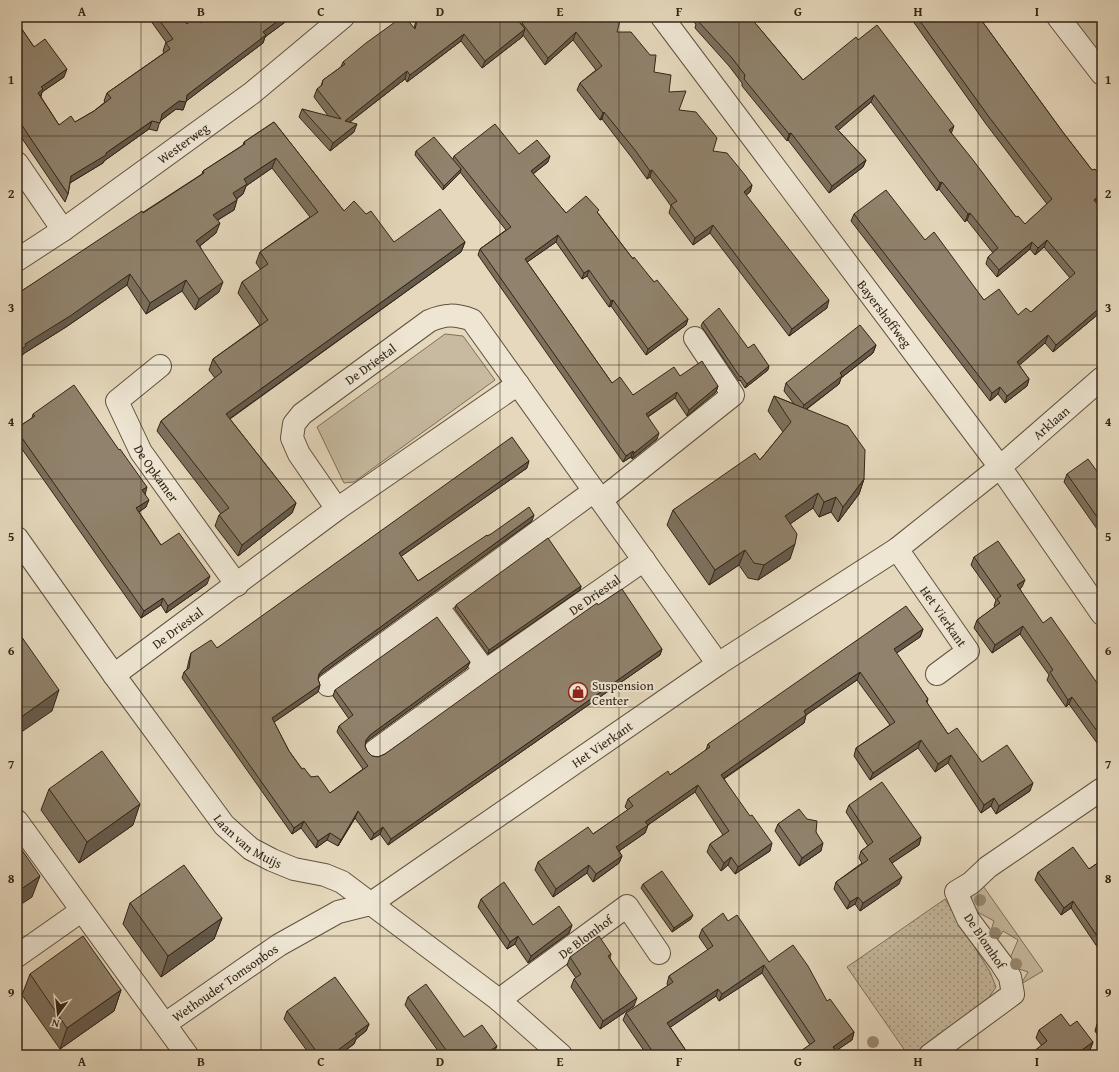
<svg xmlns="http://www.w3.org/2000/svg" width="1119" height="1072" font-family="'Gentium Book Plus',serif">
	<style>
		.green { fill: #c7baa0; stroke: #7e705b }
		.garden { fill: url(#garden-dots); stroke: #7e705b }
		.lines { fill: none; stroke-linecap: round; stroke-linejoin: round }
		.minor-casing { stroke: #605240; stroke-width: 24 }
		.minor { stroke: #eee6d3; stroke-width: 22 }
		.tree { fill: #988a73 }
		.wall { fill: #7c705d; stroke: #342516 }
		.shaded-wall { fill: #655b4c; stroke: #342516 }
		.building { fill: #90826c; stroke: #342516 }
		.grid { fill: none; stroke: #342516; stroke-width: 1; stroke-opacity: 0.55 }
		.labels { text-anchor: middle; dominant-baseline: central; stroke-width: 4; stroke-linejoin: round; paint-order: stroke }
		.street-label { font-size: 13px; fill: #342516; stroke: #eee6d3 }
		.poi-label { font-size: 13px; fill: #342516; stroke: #eee6d3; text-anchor: start }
		.neatline { fill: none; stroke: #342516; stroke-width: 1.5 }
		.grid-label { font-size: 13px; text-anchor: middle; font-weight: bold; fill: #342516 }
	</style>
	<defs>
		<pattern id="garden-dots" width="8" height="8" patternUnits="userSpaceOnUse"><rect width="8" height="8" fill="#c7baa0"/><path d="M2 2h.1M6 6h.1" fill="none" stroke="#a29781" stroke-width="1.8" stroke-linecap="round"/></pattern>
	</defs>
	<rect width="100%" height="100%" fill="#e5d8bc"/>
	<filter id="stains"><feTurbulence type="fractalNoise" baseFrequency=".005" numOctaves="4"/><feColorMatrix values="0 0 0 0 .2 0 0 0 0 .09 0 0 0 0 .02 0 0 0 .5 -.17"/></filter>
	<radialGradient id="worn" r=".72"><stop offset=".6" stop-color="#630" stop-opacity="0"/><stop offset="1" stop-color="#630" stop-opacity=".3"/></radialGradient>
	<path class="green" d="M 1067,17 L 1102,17 L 1102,62 Z
		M 445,334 L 463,336 L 495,380 L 354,482 L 344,483 L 317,427 Z
		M 981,883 L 1043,971 L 1021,984 L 1028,972 L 1007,965 L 1018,940 L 1003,931 L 998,939 L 989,937 L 994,921 L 970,908 L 972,892 Z"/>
	<path class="garden" d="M 945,899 L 990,972 L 996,987 L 985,1003 L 914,1055 L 908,1055 L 847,967 Z"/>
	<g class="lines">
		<defs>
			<g id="minor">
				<path id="s1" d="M 662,17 L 1000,467 L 1102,614"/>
				<path d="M 1058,17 L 1102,74"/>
				<path d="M 17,163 L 63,230"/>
				<path id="s2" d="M 17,260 L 63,230 L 252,93 L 343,17"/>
				<path id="s3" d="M 160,366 L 117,401 L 141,452 L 237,585"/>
				<path id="s4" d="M 594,491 L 437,606 L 485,671 L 644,560"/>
				<path d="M 601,500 L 733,395 L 695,338"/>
				<path id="s5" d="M 337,509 L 299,454 L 292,438 L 294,424 L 302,414 L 429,321 C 445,314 455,314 472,320 L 718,664"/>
				<path id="s6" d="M 17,538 L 114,675 L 224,825 L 251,849 L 272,860 L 294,869 L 325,875 L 342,882 L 499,1000 L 561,1055"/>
				<path id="s7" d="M 897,549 L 968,651 L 937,674"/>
				<path id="s8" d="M 114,675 L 337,509 L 518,384"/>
				<path d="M 328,685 L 437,606"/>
				<path d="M 375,751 L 485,671"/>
				<path d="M 17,821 L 187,1055"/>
				<path d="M 17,956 L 81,911"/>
				<path id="s9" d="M 499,1000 L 627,906 L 659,953"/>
				<path id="s10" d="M 165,1024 L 279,945 L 338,912 L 370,904 L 718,664 L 897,549 L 1000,467 L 1102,378"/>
				<path d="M 930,1055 L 1013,994 L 1010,977 L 1001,963 L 968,919 L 956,892 L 971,883 L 988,867 L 1102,789"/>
			</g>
		</defs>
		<use href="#minor" class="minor-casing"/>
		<use href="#minor" class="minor"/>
	</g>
	<g class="tree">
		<circle cx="980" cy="900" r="6"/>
		<circle cx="995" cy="933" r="6"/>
		<circle cx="1016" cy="964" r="6"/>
		<circle cx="873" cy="1042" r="6"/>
	</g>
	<path class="wall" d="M 148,17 L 182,17 L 187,24 L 201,23 L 209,17 L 292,17 L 265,37 L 263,43 L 186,101 L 183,110 L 176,109 L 160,121 L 157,131 L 149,129 L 104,161 L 103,163 L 70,183 L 68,194 L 65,202 L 17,131 L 17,22 L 34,47 L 64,77 L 42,92 L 41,97 L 59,125 L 75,122 L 94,111 L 105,102 L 104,101 L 107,93 L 164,53 L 163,51 L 166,42 Z
		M 417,17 L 515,17 L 522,25 L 522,23 L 617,32 L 654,72 L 669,92 L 679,110 L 713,151 L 752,185 L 750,192 L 746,195 L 827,308 L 789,336 L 710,233 L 693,245 L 669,213 L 671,206 L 650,177 L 647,179 L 632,158 L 602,119 L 600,120 L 577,90 L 580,83 L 596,70 L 573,40 L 545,65 L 523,35 L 522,37 L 482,68 L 461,41 L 407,82 L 405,79 L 350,122 L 354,132 L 330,151 L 299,117 L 302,109 L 329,117 L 314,97 L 317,89 L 321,86 L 323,80 L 341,67 L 343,62 L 414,28 Z
		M 688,17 L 750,17 L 803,80 L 858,40 L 951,133 L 1016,217 L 1025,224 L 1047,204 L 986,124 L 910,17 L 979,17 L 1062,131 L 1092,170 L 1102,178 L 1102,199 L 1096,204 L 1102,210 L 1102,311 L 1053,352 L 1045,343 L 1019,365 L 1029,379 L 1027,386 L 1005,403 L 998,394 L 990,401 L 851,221 L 854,214 L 925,240 L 984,300 L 1018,315 L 1031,312 L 1070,278 L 1044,247 L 1035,255 L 1030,249 L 997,277 L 986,264 L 988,257 L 993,253 L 967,220 L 965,222 L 939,189 L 937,191 L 871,102 L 838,130 L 866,160 L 863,167 L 829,193 L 788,140 L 787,141 L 742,86 L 742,83 L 729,66 L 695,28 L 696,24 Z
		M 274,122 L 344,211 L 366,214 L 394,242 L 465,242 L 461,252 L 230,419 L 296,503 L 292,513 L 238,556 L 215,526 L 219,515 L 221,514 L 157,431 L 161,421 L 215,378 L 209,370 L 213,359 L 260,325 L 238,293 L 242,282 L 261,270 L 256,263 L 260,252 L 310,217 L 272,168 L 246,186 L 243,194 L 237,199 L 234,210 L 218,220 L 216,233 L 200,246 L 219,292 L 195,310 L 182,291 L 146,314 L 127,285 L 66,327 L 23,354 L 22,356 L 17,360 L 17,361 L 17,294 L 202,174 L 203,171 L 243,145 L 244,142 Z
		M 416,151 L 453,159 L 454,156 L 519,154 L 548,162 L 533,174 L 566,213 L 598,213 L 633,259 L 688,319 L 686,325 L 646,355 L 611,306 L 609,307 L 587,276 L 582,279 L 556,242 L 527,262 L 612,383 L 633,395 L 680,376 L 718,386 L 716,392 L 687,416 L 675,398 L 648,417 L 657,439 L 632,459 L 631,457 L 623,462 L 478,255 L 480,249 L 506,230 L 460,172 L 460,173 L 443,190 L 415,155 Z
		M 703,322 L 748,348 L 768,370 L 745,388 L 740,380 L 739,381 L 701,326 Z
		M 876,345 L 873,353 L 841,378 L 839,384 L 807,409 L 864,479 L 859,494 L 838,522 L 831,512 L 819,517 L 813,508 L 790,524 L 790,559 L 758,580 L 748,578 L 739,565 L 709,585 L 667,525 L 673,510 L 760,460 L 783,432 L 768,411 L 774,396 L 794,404 L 784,391 L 786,383 Z
		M 33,414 L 145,494 L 146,507 L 139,512 L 161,545 L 207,584 L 166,613 L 161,605 L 141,618 L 17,442 L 17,428 L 32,418 Z
		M 527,468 L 401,556 L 418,581 L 487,536 L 532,521 L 320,675 L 318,678 L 318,679 L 320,685 L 318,692 L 274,722 L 289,751 L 302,769 L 330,793 L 363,769 L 337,732 L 339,726 L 349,719 L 333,696 L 335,690 L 470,662 L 467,668 L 367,741 L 365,744 L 365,746 L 367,751 L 372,756 L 378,757 L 385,754 L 598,605 L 662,649 L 660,655 L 388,845 L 380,834 L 371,840 L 355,818 L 338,846 L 327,840 L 316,848 L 301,828 L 292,834 L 182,678 L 184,672 L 187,669 L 189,660 L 191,653 L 217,648 Z
		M 1067,474 L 1102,478 L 1102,536 L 1064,482 Z
		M 974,557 L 1022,587 L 1020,589 L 1102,739 L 1097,743 L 1069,704 L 1066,707 L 1047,680 L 1049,675 L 1020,634 L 992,653 L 974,628 L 977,620 L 995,607 L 994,606 L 996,600 L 971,565 Z
		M 581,586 L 580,590 L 488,654 L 455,609 L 456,605 Z
		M 923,629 L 920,637 L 896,653 L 928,699 L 927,703 L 948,734 L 982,762 L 1030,791 L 996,814 L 991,806 L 981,813 L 948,763 L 935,772 L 918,748 L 870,780 L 854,756 L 856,748 L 890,725 L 857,680 L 806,715 L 804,723 L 724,779 L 770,851 L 735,874 L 728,865 L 721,871 L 707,852 L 710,844 L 723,835 L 695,792 L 648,825 L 645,833 L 619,851 L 622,856 L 619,863 L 593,882 L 587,873 L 553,897 L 535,870 L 538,862 L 593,834 L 628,810 L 625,807 L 628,799 L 670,775 L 706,750 L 708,744 Z
		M 49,789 L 133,825 L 79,863 L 41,810 Z
		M 849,805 L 921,837 L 919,845 L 892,863 L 899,884 L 860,911 L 855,904 L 847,909 L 834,889 L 836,882 L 862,863 L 859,858 L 861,851 L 868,846 L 846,812 Z
		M 807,819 L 816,832 L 821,851 L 799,866 L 775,831 L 778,824 Z
		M 1102,860 L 1102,954 L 1071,908 L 1061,915 L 1035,880 L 1038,872 L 1089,869 Z
		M 643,884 L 691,919 L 672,932 L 641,888 Z
		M 481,899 L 533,925 L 572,925 L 569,933 L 528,963 L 515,944 L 507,949 L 478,907 Z
		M 130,903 L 222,918 L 214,939 L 161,977 L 123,924 Z
		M 728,921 L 769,962 L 827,1001 L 854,1032 L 852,1040 L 835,1051 L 810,1045 L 762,973 L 719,1001 L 716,996 L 670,1027 L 689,1055 L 647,1055 L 623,1020 L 626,1013 L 668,986 L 667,984 L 669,976 L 708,950 L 699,937 L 702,929 Z
		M 611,954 L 610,958 L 634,1006 L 600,1029 L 571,987 L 574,979 L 576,978 L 567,965 L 570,957 Z
		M 30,974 L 121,990 L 114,1011 L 60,1049 L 22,995 Z
		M 408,997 L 464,1037 L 494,1053 L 492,1055 L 441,1055 L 405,1005 Z
		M 287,1011 L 369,1024 L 366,1031 L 356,1039 L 354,1044 L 339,1055 L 310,1055 L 284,1019 Z
		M 1102,1020 L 1102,1042 L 1095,1031 L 1097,1024 Z
		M 1070,1026 L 1093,1042 L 1090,1050 L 1042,1046 L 1036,1038 L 1039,1030 Z"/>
	<path class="shaded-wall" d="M 283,17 L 292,17 L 265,37 L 263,43 L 185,102 L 186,102 L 183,110 L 176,109 L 159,122 L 162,114 L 187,95 L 263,32 Z
		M 525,29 L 522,37 L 482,68 L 485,61 Z
		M 576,32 L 573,40 L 545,65 L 548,58 Z
		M 464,34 L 461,41 L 407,82 L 410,75 Z
		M 67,69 L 64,77 L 42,92 L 40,98 L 38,93 L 41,87 Z
		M 407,71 L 405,79 L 342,128 L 345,121 Z
		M 874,95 L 871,102 L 833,135 L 835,127 Z
		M 604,112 L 602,119 L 600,120 L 603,113 Z
		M 152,121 L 149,129 L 104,161 L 103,163 L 68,184 L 71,176 L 106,153 Z
		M 357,124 L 354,132 L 330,151 L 333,143 Z
		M 954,126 L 951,134 L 949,130 Z
		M 791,133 L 788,140 L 787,141 L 789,134 Z
		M 550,156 L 548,162 L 529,177 L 531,171 Z
		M 276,158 L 272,168 L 246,186 L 243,194 L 229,204 L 233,193 L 244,179 Z
		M 866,160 L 863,167 L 829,193 L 832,186 Z
		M 461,169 L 460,173 L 443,190 L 444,186 Z
		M 652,170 L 650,177 L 647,179 L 650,171 Z
		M 942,182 L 939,189 L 937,191 L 940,183 Z
		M 752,185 L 750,192 L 741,199 L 744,192 Z
		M 1102,194 L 1102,199 L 1091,208 L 1094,200 Z
		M 237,200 L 234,210 L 209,225 L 213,215 Z
		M 970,213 L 967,220 L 965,222 L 968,214 Z
		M 220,223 L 216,233 L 192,252 L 196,241 Z
		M 713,225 L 710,233 L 693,245 L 695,238 Z
		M 558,235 L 556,242 L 523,265 L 525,259 Z
		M 1047,240 L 1044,247 L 1035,255 L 1038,248 Z
		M 465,242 L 461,252 L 222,424 L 226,414 Z
		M 1032,242 L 1030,249 L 997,277 L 999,270 Z
		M 589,270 L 587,276 L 582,279 L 584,273 Z
		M 130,274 L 127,285 L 66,327 L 23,354 L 22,356 L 17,360 L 17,361 L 17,352 L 25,344 Z
		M 186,280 L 182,291 L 146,314 L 150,303 Z
		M 223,282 L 219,292 L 195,310 L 199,299 Z
		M 613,300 L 611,306 L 609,307 L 611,301 Z
		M 829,300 L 827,308 L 789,336 L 792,329 Z
		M 1102,306 L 1102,311 L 1053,352 L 1056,345 Z
		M 688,319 L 686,325 L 646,355 L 648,349 Z
		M 1048,335 L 1045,343 L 1015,369 L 1017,362 Z
		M 876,345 L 873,353 L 841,378 L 839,384 L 801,413 L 804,405 L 840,373 Z
		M 769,366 L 768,370 L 745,388 L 747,384 Z
		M 1029,379 L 1027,386 L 1005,403 L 1007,396 Z
		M 718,386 L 716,392 L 687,416 L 689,410 Z
		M 1000,387 L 998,394 L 990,401 L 992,393 Z
		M 677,392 L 675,398 L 643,420 L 646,414 Z
		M 659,433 L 657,439 L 632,459 L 634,453 Z
		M 633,451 L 631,457 L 623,462 L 626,456 Z
		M 529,461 L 527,468 L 396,560 L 399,553 Z
		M 864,479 L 859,494 L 838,522 L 843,507 Z
		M 147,487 L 145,495 L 142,490 Z
		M 818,493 L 813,508 L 780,531 L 785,516 Z
		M 836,497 L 831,512 L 819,517 L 824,502 Z
		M 149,500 L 146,507 L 134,515 L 136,508 Z
		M 296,503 L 292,513 L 238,556 L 242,545 Z
		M 534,515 L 532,521 L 320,675 L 316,680 L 319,674 L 323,669 Z
		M 795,544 L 790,559 L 758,580 L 764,565 Z
		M 745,550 L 739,565 L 709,585 L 715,570 Z
		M 210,576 L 207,584 L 166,613 L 168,606 Z
		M 1025,580 L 1022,587 L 1015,593 L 1017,585 Z
		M 581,586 L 580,590 L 488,654 L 489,650 Z
		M 163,598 L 161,605 L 141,618 L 144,611 Z
		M 1023,626 L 1020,634 L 992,653 L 995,645 Z
		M 923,629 L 920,637 L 891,657 L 894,649 Z
		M 662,649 L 660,655 L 388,845 L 391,839 Z
		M 470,662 L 467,668 L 367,741 L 363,746 L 366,740 L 370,735 Z
		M 860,672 L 857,680 L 806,715 L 804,723 L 718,782 L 721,775 L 804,711 Z
		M 320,685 L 318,692 L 270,725 L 272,718 Z
		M 59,690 L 52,711 L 17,735 L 17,720 Z
		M 1072,697 L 1069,704 L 1066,707 L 1068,700 Z
		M 1102,734 L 1102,739 L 1097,743 L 1100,735 Z
		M 921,740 L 918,748 L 870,780 L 873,773 Z
		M 951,755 L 948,763 L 935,772 L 938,764 Z
		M 1033,783 L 1030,791 L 996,814 L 999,806 Z
		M 698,785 L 695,792 L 648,825 L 645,833 L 613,855 L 616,847 L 645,822 Z
		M 994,798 L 991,806 L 981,813 L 984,805 Z
		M 140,804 L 133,825 L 79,863 L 87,842 Z
		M 358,811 L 355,818 L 338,846 L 341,840 Z
		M 304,821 L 301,828 L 292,834 L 294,828 Z
		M 383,827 L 380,834 L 371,840 L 374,834 Z
		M 330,833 L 327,840 L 316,848 L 318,841 Z
		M 921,837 L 919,845 L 886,867 L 889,859 Z
		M 772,843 L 770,851 L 735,874 L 738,867 Z
		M 823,843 L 821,851 L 799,866 L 802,858 Z
		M 622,856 L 619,863 L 593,882 L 596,874 Z
		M 731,857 L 728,865 L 721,871 L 724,863 Z
		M 589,865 L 587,873 L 553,897 L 556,889 Z
		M 40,876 L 32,897 L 17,907 L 17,892 Z
		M 902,877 L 899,884 L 860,911 L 863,903 Z
		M 858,897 L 855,904 L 847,909 L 850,902 Z
		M 1073,901 L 1071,908 L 1061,915 L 1064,908 Z
		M 693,915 L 691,919 L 672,932 L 674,928 Z
		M 222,918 L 214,939 L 161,977 L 168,956 Z
		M 572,925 L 569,933 L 528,963 L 531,956 Z
		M 518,936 L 515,944 L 507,949 L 510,942 Z
		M 764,965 L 762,973 L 719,1001 L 722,994 Z
		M 718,989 L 716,996 L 665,1031 L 667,1023 Z
		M 121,990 L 114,1011 L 60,1049 L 67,1028 Z
		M 637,998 L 634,1006 L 600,1029 L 603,1021 Z
		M 369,1024 L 366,1031 L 356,1039 L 354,1044 L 339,1055 L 331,1055 L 355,1034 Z
		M 854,1032 L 852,1040 L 830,1055 L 833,1047 Z
		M 1093,1042 L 1090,1050 L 1083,1055 L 1075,1055 Z
		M 497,1046 L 494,1053 L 492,1055 L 484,1055 Z"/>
	<path class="building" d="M 157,17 L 182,17 L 187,24 L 195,17 L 196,17 L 201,23 L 209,17 L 283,17 L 263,32 L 266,35 L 187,95 L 186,102 L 179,101 L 162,114 L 160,123 L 152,121 L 106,153 L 106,155 L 71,176 L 68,194 L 17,118 L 17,22 L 34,47 L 45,39 L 67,69 L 41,87 L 43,89 L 38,93 L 59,125 L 71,116 L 75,122 L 94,111 L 111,98 L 107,93 L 170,49 L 166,43 L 173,39 Z
		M 402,17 L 405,17 L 415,29 L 418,17 L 515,17 L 525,29 L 485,61 L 464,34 L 410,75 L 407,71 L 345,121 L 357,124 L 333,143 L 302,109 L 341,119 L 317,89 L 322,85 L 323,80 L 345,64 L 343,62 L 366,43 Z
		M 530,17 L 621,17 L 617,32 L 631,32 L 650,55 L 656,55 L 654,72 L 671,75 L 669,92 L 686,91 L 679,110 L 696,112 L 717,138 L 713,151 L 727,153 L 745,175 L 752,185 L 744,192 L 829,300 L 792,329 L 713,225 L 695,238 L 671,205 L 677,201 L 652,170 L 650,171 L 635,150 L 604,112 L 603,113 L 580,83 L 602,66 L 576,32 L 548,58 L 522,23 Z
		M 698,17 L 750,17 L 803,80 L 856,37 L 858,40 L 877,25 L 954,126 L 949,130 L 973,160 L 1016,217 L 1018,216 L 1025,224 L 1052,199 L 989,117 L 917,17 L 979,17 L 1062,131 L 1092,170 L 1095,169 L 1102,178 L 1102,194 L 1094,200 L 1102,210 L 1102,306 L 1056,345 L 1048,335 L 1017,362 L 1029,379 L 1007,396 L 1000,387 L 992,393 L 854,214 L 886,190 L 925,240 L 934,232 L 984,300 L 999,289 L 1018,315 L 1026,308 L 1031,312 L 1075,273 L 1047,240 L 1038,248 L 1032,242 L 999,270 L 988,257 L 998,248 L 970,213 L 968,214 L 942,182 L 940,183 L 874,95 L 835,127 L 866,160 L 832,186 L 791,133 L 789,134 L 744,79 L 745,75 L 732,58 L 697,20 Z
		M 274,122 L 344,211 L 354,201 L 366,214 L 371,211 L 394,242 L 440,209 L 465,242 L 226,414 L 296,503 L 242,545 L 219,515 L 229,508 L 161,421 L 222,372 L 213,359 L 268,320 L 242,282 L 268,264 L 260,252 L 318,212 L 276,158 L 244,179 L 247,184 L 233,193 L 237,200 L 213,215 L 220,223 L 196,241 L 223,282 L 199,299 L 186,280 L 150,303 L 130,274 L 70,316 L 25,344 L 26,346 L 17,352 L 17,326 L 22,327 L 17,320 L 17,294 L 142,211 L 143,213 L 204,173 L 203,171 L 245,144 L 244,142 Z
		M 495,124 L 519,154 L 537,140 L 550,156 L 531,171 L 566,213 L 586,196 L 599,210 L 597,212 L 633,259 L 634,257 L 654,282 L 657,280 L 688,319 L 648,349 L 613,300 L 611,301 L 589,270 L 584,273 L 558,235 L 525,259 L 612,383 L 620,377 L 633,395 L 674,367 L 680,376 L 702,361 L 718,386 L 689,410 L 677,392 L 646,414 L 659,433 L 634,453 L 633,451 L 626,456 L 480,249 L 511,227 L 454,156 Z
		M 434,137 L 461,169 L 444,186 L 416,151 Z
		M 719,308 L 748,348 L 754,344 L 769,366 L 747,384 L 741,376 L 740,377 L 703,322 Z
		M 860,325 L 876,345 L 840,373 L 842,376 L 804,405 L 786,383 Z
		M 74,385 L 119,450 L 120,449 L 147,487 L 142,490 L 149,500 L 136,508 L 161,545 L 179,533 L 210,576 L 168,606 L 163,598 L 144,611 L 17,431 L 17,428 L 35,416 L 33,414 Z
		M 774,396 L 848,426 L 865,450 L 864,479 L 843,507 L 836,497 L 824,502 L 818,493 L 785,516 L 797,534 L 795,544 L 764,565 L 754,563 L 745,550 L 715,570 L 673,510 L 755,453 L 760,460 L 791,422 Z
		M 512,437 L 529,461 L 399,553 L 418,581 L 487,535 L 487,536 L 491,534 L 529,507 L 534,515 L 323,669 L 319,674 L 318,679 L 320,685 L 272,718 L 289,751 L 302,769 L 304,768 L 311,777 L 318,776 L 330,793 L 368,766 L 339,726 L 353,715 L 335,690 L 437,617 L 470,662 L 370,735 L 366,740 L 365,746 L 367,751 L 372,756 L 378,757 L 385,754 L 495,675 L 597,603 L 598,605 L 622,589 L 662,649 L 391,839 L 383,827 L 374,834 L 358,811 L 341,840 L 330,833 L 318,841 L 304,821 L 294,828 L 184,672 L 189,668 L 191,653 L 211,640 L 217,648 Z
		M 1088,459 L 1102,478 L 1102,524 L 1067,474 Z
		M 548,538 L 581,586 L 489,650 L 456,605 Z
		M 998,541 L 1025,580 L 1017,585 L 1043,623 L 1051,617 L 1102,690 L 1102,734 L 1100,735 L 1072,697 L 1068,700 L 1050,672 L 1053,670 L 1023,626 L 995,645 L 977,620 L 1000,603 L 997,599 L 1001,596 L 974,557 Z
		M 906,606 L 923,629 L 894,649 L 928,699 L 926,701 L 948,734 L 957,728 L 982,762 L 1007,745 L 1033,783 L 999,806 L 994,798 L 984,805 L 951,755 L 938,764 L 921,740 L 873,773 L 856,748 L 895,722 L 860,672 L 804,711 L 806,715 L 721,775 L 750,816 L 752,815 L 772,843 L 738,867 L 731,857 L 724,863 L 710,844 L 729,831 L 698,785 L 645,822 L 648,825 L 616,847 L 622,856 L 596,874 L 589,865 L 556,889 L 538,862 L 588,827 L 593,834 L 633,806 L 628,799 L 668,771 L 670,775 L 710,747 L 708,744 Z
		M 21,636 L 59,690 L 17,720 L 17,639 Z
		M 102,751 L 140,804 L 87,842 L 49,789 Z
		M 882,782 L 921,837 L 889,859 L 902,877 L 863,903 L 858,897 L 850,902 L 836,882 L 868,860 L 861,851 L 873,842 L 849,805 Z
		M 799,809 L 807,819 L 817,821 L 816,832 L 823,843 L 802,858 L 778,824 Z
		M 17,843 L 40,876 L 17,892 Z
		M 1073,847 L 1089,869 L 1102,860 L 1102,943 L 1073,901 L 1064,908 L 1038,872 Z
		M 184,865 L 222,918 L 168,956 L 130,903 Z
		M 662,871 L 693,915 L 674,928 L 643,884 Z
		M 504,882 L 533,925 L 559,906 L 572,925 L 531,956 L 518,936 L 510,942 L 481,899 Z
		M 723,913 L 728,921 L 737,915 L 769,962 L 793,945 L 808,966 L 827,1001 L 830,999 L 854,1032 L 833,1047 L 838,1055 L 795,1055 L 815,1041 L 764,965 L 722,994 L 718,989 L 667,1023 L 689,1055 L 655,1055 L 626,1013 L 673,982 L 669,976 L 713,946 L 702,929 Z
		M 83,936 L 121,990 L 67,1028 L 30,974 Z
		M 599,936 L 611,954 L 608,956 L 637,998 L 603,1021 L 574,979 L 581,974 L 570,957 Z
		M 335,977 L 369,1024 L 355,1034 L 357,1036 L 331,1055 L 319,1055 L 287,1011 Z
		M 426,984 L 464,1037 L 482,1025 L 497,1046 L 484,1055 L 446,1055 L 444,1052 L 446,1050 L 408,997 Z
		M 1061,1014 L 1070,1026 L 1077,1021 L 1093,1042 L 1075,1055 L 1029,1055 L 1047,1041 L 1039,1030 Z
		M 1102,1020 L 1102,1031 L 1097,1024 Z
		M 17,1048 L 22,1055 L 17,1055 Z"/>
	<path class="grid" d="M 141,17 L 141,1055M 261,17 L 261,1055M 380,17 L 380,1055M 500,17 L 500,1055M 619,17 L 619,1055M 739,17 L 739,1055M 858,17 L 858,1055M 978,17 L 978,1055M 17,136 L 1102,136M 17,250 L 1102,250M 17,365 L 1102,365M 17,479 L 1102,479M 17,593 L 1102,593M 17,707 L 1102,707M 17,822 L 1102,822M 17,936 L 1102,936"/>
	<defs>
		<symbol id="shop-ring" viewBox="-11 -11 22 22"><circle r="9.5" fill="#eee6d3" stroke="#8f2418" stroke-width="1.5"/><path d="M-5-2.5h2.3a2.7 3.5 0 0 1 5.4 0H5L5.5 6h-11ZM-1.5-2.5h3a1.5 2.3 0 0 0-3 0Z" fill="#8f2418"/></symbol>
	</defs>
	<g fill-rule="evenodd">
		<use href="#shop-ring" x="567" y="681" width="22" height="22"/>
	</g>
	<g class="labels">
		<g class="street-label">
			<text stroke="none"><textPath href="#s2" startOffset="203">Westerweg</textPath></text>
			<text stroke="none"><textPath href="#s1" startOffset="371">Bayershoffweg</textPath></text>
			<text stroke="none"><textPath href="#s5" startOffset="196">De Driestal</textPath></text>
			<text stroke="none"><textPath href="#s10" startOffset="1074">Arklaan</textPath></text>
			<text stroke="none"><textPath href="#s3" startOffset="138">De Opkamer</textPath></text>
			<text stroke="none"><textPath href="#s4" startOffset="409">De Driestal</textPath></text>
			<text stroke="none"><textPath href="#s7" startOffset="82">Het Vierkant</textPath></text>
			<text stroke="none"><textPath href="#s8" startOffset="79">De Driestal</textPath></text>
			<text stroke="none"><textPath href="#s10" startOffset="521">Het Vierkant</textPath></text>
			<text stroke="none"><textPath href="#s6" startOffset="383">Laan van Muijs</textPath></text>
			<text stroke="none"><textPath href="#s9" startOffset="107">De Blomhof</textPath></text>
			<text transform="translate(985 941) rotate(56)">De Blomhof</text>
			<text stroke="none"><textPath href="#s10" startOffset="73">Wethouder Tomsonbos</textPath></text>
		</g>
		<g class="poi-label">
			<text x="592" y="685">Suspension<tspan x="592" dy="15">Center</tspan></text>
		</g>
	</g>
	<rect width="1119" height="1072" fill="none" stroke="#e5d8bc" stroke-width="44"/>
	<g transform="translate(58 1014) rotate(195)" stroke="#eee6d3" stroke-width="3" paint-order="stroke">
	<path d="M0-3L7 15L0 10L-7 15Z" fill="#342516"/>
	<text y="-6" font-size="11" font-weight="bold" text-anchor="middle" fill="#342516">N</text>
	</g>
	<rect x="22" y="22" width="1075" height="1028" class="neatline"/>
	<g class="grid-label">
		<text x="82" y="16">A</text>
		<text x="201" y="16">B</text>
		<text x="321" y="16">C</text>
		<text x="440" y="16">D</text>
		<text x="560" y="16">E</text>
		<text x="679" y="16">F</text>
		<text x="798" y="16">G</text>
		<text x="918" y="16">H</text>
		<text x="1037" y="16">I</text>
		<text x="11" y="84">1</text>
		<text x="1108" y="84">1</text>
		<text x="11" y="198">2</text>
		<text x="1108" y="198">2</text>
		<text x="11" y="312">3</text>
		<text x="1108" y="312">3</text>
		<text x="11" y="426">4</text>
		<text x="1108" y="426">4</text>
		<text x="11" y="541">5</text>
		<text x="1108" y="541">5</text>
		<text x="11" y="655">6</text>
		<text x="1108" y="655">6</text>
		<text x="11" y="769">7</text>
		<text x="1108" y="769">7</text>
		<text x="11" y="883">8</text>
		<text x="1108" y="883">8</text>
		<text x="11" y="997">9</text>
		<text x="1108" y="997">9</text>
		<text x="82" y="1066">A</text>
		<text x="201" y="1066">B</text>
		<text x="321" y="1066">C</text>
		<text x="440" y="1066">D</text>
		<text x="560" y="1066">E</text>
		<text x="679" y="1066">F</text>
		<text x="798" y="1066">G</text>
		<text x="918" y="1066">H</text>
		<text x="1037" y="1066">I</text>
	</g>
	<rect width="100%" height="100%" filter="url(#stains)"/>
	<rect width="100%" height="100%" fill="url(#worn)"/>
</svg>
